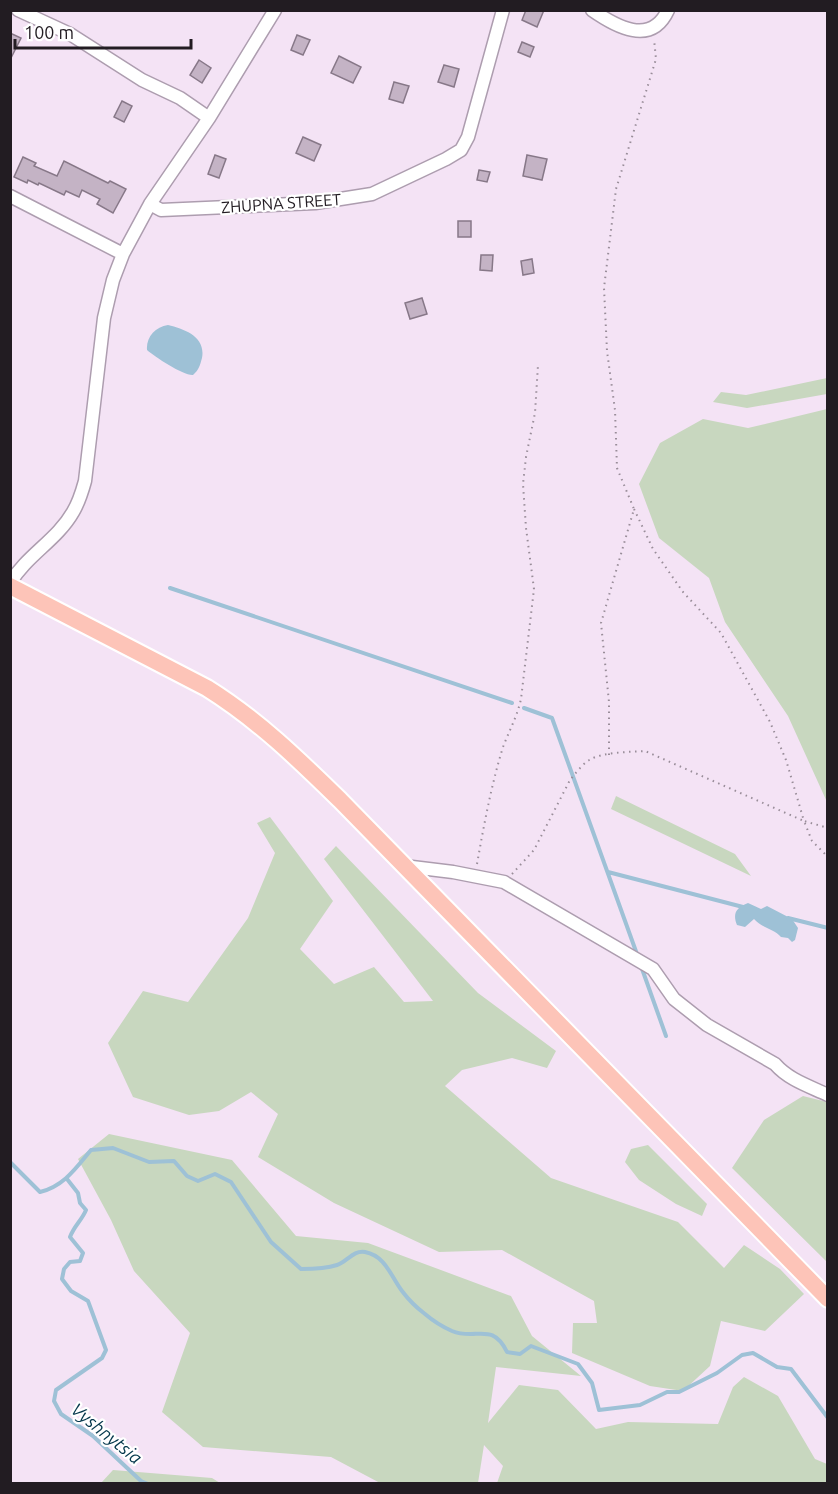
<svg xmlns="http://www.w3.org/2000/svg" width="838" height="1494" font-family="Ubuntu,sans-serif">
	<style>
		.green { fill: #c8d7bf }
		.water { fill: #9ec1d6 }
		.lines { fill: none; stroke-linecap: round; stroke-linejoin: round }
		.stream { stroke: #9ec1d6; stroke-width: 4 }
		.building { fill: #c4b3c5; stroke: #877888; stroke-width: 1.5 }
		.minor-casing { stroke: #ad9daf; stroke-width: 15 }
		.major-casing { stroke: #fff; stroke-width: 20 }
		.path { stroke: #998d99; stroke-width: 2; stroke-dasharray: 1.5 4.5; stroke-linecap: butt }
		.minor { stroke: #fff; stroke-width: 12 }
		.major { stroke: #fdc4b8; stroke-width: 16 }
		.labels { text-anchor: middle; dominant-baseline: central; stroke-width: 4.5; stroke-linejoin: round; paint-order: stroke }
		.street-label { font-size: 16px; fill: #221c22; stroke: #fff }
		.water-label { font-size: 18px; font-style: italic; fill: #03364b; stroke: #fff }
	</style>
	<rect width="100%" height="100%" fill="#f4e3f5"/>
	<path class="green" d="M 827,378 L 827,394 L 747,408 L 713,402 L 721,392 L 746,395 Z
		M 827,409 L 828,409 L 827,802 L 788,716 L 725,622 L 709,578 L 659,538 L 639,484 L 660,443 L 703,419 L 748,428 Z
		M 616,796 L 735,854 L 751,876 L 611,809 Z
		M 270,817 L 333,901 L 300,949 L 334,984 L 374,967 L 404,1002 L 433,1001 L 324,859 L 336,846 L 478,993 L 556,1051 L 547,1068 L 512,1058 L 462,1070 L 445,1086 L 551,1178 L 678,1222 L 724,1268 L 744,1245 L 780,1269 L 804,1294 L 765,1331 L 721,1321 L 710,1366 L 683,1391 L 650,1386 L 572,1353 L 573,1323 L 597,1323 L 594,1301 L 502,1250 L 439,1252 L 334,1203 L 258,1157 L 278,1114 L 251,1092 L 219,1111 L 189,1115 L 133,1097 L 108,1043 L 143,991 L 188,1002 L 248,918 L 275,853 L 257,823 Z
		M 803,1096 L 827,1102 L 827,1262 L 732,1168 L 764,1120 Z
		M 109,1134 L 232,1160 L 296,1236 L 368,1243 L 511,1296 L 532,1336 L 581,1376 L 496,1367 L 488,1423 L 519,1385 L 558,1390 L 596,1429 L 628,1422 L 718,1424 L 733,1387 L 744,1377 L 778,1396 L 815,1459 L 827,1464 L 827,1483 L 497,1483 L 503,1466 L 484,1445 L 478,1483 L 380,1483 L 331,1457 L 203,1447 L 162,1412 L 190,1333 L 134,1271 L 111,1220 L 78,1159 Z
		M 648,1145 L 707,1204 L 702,1216 L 676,1204 L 639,1180 L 625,1162 L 631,1149 Z
		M 113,1470 L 212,1478 L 220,1483 L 101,1483 Z"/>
	<path class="water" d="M 168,325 C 185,329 206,337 202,358 C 200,365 199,370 193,375 C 184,376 155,357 147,350 C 146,337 155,327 168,325 Z
		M 748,903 L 761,909 L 767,906 L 792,919 L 798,928 L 795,940 L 792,942 L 788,938 L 781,937 C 774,929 762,928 754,919 L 745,927 L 737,925 C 732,913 737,907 748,903 Z"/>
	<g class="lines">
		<path class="stream" d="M 170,588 L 512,703
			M 524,708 L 552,718 L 638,957
			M 608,872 L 743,907
			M 788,918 L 828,928
			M 641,966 L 666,1036
			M 10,1162 L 40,1192 C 64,1186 76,1168 91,1150 L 113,1148 L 149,1162 L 174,1161 L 187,1176 L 198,1181 L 215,1174 L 231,1182 L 271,1242 L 301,1269 C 313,1269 325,1269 337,1265 C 347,1262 353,1250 365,1252 C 386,1256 391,1277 402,1291 C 408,1299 417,1308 425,1314 C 432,1320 443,1327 452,1331 C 476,1341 492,1321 507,1352 L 520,1354 L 531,1346 L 578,1364 L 592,1383 L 599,1410 L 640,1405 L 667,1392 L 679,1392 L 717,1373 L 742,1355 L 753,1353 L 777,1367 L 791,1369 L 828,1418
			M 67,1179 L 78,1193 L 80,1203 L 86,1210 C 82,1220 74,1226 70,1237 L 83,1253 L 80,1261 L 70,1262 L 64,1269 L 62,1279 L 71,1291 L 88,1301 L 106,1350 L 102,1358 L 56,1390 L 54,1401 L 61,1414 L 93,1436 L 141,1481 L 148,1484"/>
	</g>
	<path class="building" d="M 526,10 L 544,10 L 537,27 L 522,20 Z
		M 10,33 L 21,38 L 10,60 Z
		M 297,35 L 310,40 L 303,55 L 291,50 Z
		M 522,42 L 534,47 L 530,57 L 518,52 Z
		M 339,56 L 361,67 L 353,83 L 331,73 Z
		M 199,60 L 211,68 L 202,83 L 190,75 Z
		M 444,65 L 459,69 L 454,87 L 438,82 Z
		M 394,82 L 409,86 L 403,103 L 389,99 Z
		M 122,101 L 132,106 L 124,122 L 114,117 Z
		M 303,137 L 321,145 L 314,161 L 296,153 Z
		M 215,155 L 226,159 L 219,178 L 208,174 Z
		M 527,155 L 547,159 L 542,180 L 523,176 Z
		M 23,157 L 36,163 L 34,166 L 57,176 L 64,161 L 108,183 L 110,181 L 126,189 L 113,213 L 97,204 L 100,199 L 82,190 L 79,197 L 66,191 L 64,195 L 39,183 L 38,185 L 28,180 L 27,183 L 14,177 Z
		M 479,170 L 490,172 L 487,182 L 477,180 Z
		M 458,221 L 471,221 L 471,237 L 458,237 Z
		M 481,255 L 493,255 L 492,271 L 480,270 Z
		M 532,259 L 534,273 L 523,275 L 521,261 Z
		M 422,298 L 427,314 L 410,319 L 405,303 Z"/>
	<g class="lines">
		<defs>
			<path id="minor" d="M 18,10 L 70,34 L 142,80 L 180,98 L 209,118
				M 592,10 C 615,26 651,47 668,10
				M 10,196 L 123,254
				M 150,204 L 161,210 L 315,203 L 372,194 L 446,159 L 461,150 L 468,137 L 503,10
				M 10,583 C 27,555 57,540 73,512 C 79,502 82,492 85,481 L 104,318 L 113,280 L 123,254 L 150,204 L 209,118 L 275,10
				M 404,866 L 453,872 L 504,882 L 653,969 L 674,999 L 707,1025 L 775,1064 C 789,1080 809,1086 828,1095"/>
			<path id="major" d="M 10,586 L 207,688 C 258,720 297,758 340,800 L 828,1299"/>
		</defs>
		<use href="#minor" class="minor-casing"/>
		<use href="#major" class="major-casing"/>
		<path class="path" d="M 634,509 L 653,549 L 683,592 L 721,633 L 770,722 L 786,760 L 804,821 L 828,828
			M 609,755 L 609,702 L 601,623 L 634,509 L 617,468 L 615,410 L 607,351 L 604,288 L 616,189 L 656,59 L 654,39
			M 477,864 C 484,825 491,786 503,747 C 509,731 517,717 521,699 L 534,589 L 526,528 L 523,484 L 526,457 L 535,413 L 538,365
			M 512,874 L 534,850 L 570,780 C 576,773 583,763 591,759 C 604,752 630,752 645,751 L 804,821 L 812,841 L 828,857"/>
		<use href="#minor" class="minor"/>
		<use href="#major" class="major"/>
	</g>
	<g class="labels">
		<g class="street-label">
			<text transform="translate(281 203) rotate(-4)">ZHUPNA STREET</text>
		</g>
		<g class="water-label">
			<text transform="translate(107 1433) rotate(39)">Vyshnytsia</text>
		</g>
	</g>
	<rect width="838" height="1494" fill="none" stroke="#221c22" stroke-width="24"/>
	<path d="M15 39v9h176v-9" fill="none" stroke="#221c22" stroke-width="3"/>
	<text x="24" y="39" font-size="18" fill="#221c22" stroke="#ffffff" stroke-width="4.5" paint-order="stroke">100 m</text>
</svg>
